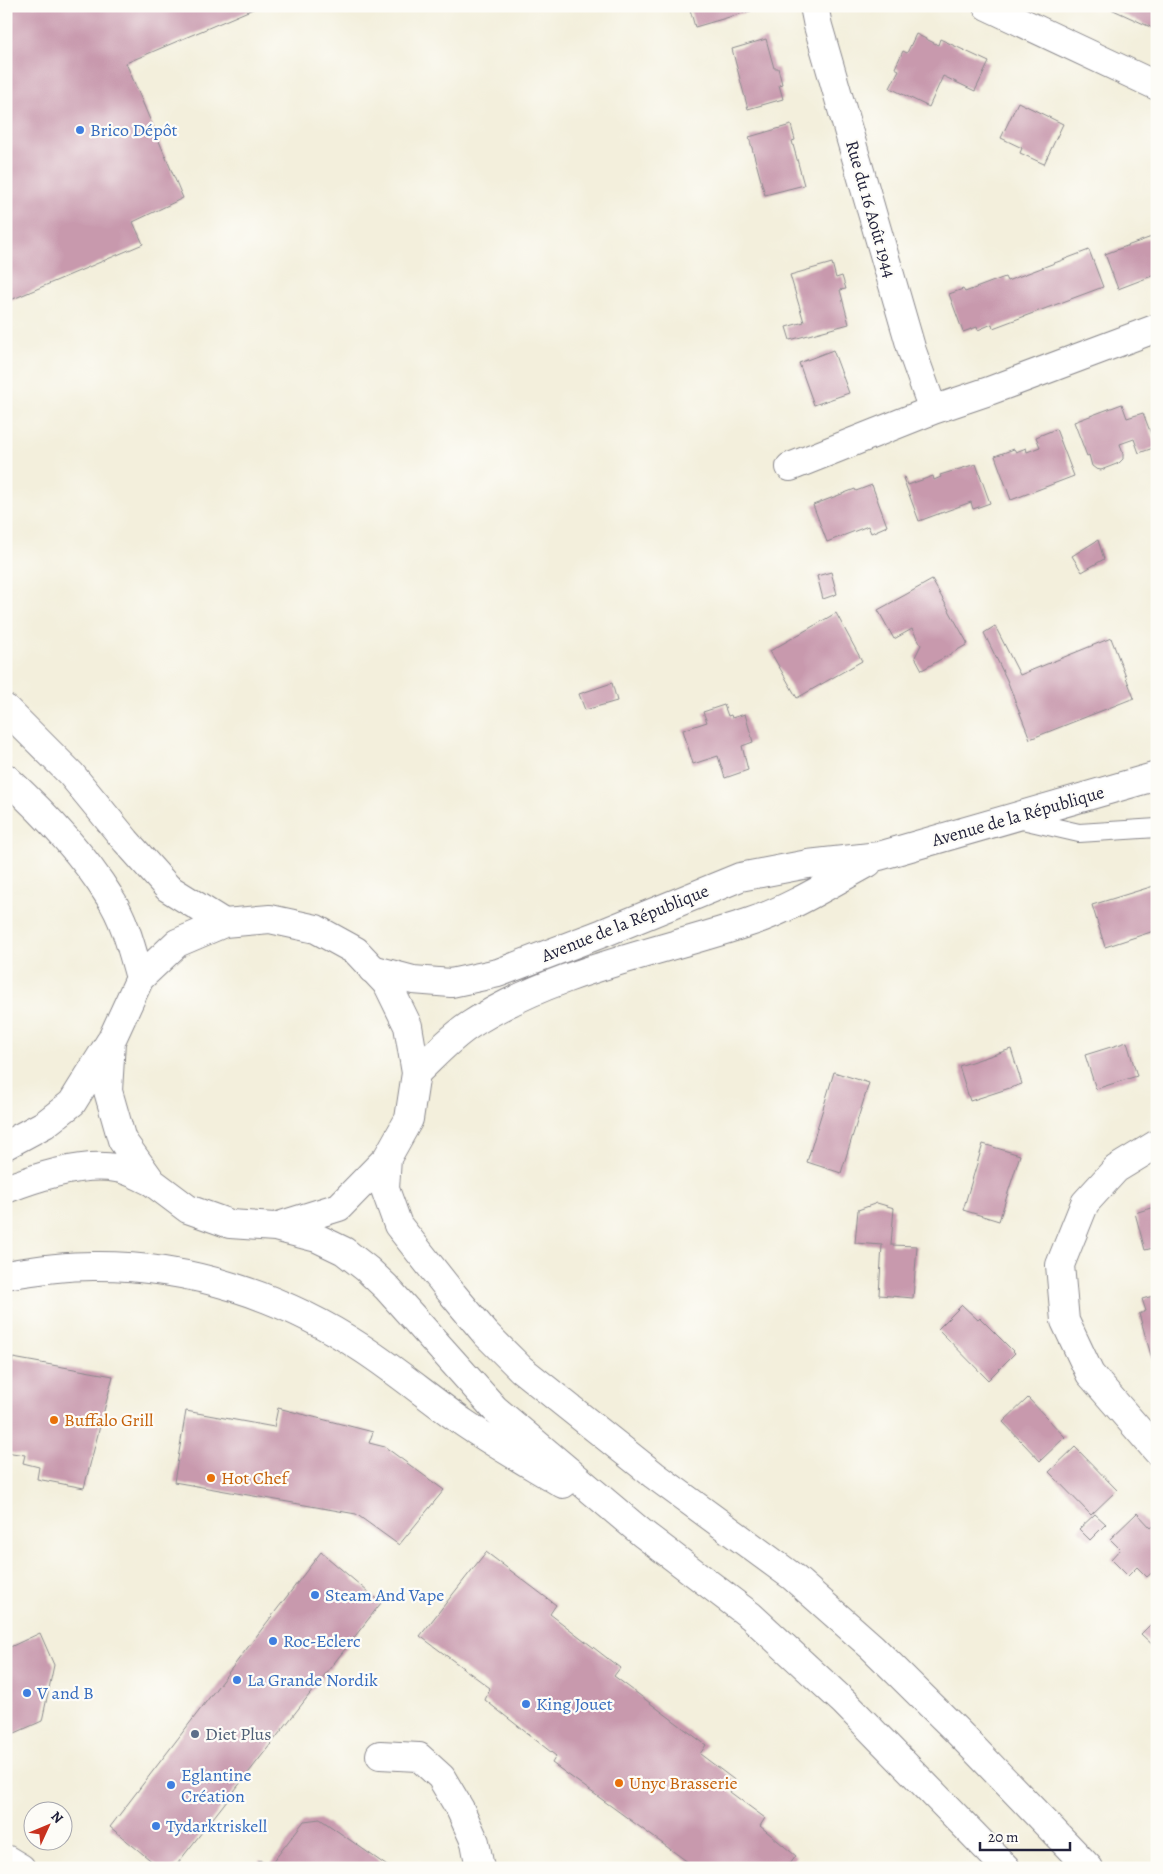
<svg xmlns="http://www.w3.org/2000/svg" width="1163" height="1874" font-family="Alegreya,serif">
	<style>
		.building { fill: #c899ad }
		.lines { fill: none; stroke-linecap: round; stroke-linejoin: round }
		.lane-casing { stroke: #8a888c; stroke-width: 20 }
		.street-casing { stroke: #8a888c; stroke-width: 30 }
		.secondary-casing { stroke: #8a888c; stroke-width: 30 }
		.primary-casing { stroke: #8a888c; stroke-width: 30 }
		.lane { stroke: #fff; stroke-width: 18 }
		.street { stroke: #fff; stroke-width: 28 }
		.secondary { stroke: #fff; stroke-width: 28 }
		.primary { stroke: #fff; stroke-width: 28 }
		.shop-dot { fill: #3f7fe0; stroke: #fdfcf7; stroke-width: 2 }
		.food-dot { fill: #e8710a; stroke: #fdfcf7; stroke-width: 2 }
		.service-dot { fill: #5c6f8a; stroke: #fdfcf7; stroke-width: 2 }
		.labels { text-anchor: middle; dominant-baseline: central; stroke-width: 4.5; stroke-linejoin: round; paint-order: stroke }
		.shop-label { font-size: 18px; fill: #366cbe; stroke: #fdfcf7; text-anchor: start }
		.street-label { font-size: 18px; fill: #22223b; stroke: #fdfcf7 }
		.food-label { font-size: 18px; fill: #c56008; stroke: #fdfcf7; text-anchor: start }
		.service-label { font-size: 18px; fill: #4e5e75; stroke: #fdfcf7; text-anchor: start }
	</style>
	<rect width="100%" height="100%" fill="#fdfcf7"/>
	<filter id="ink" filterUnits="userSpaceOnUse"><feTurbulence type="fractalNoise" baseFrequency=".02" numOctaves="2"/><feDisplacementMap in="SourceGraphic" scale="10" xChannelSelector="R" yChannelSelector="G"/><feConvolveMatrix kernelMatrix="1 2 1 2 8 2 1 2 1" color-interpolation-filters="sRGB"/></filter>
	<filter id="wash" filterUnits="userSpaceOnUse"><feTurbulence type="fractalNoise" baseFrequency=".0096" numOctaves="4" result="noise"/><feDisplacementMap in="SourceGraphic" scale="20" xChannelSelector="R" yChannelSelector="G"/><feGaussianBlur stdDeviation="1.12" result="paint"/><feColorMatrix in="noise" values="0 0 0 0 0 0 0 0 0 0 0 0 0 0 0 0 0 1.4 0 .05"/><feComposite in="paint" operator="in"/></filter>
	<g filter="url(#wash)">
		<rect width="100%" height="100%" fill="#f3efdc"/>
		<g id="blocks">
			<path class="building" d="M 17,6 L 260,6 L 126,63 L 183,198 L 133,222 L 143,244 L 6,302 L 6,11 Z
				M 689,6 L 756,6 L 757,9 L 695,27 Z
				M 1110,6 L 1157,6 L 1157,30 L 1109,8 Z
				M 916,34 L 938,45 L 940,39 L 989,62 L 975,91 L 943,76 L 929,107 L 890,88 L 899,70 L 895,68 L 903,51 L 907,53 Z
				M 766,39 L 774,68 L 778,68 L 782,84 L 779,85 L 783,99 L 748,109 L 732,49 Z
				M 1018,102 L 1063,124 L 1044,164 L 1020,153 L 1022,148 L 1001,138 Z
				M 791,125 L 795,140 L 792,141 L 804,185 L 765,195 L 749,137 Z
				M 1157,235 L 1157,274 L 1118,289 L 1105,254 Z
				M 1089,250 L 1103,287 L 993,328 L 992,324 L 978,330 L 977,327 L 963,332 L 949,294 L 963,289 L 965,292 L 1005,277 L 1007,281 Z
				M 832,263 L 836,278 L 842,276 L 846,289 L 840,290 L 849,324 L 790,340 L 786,327 L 804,322 L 790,275 Z
				M 833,350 L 849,393 L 814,405 L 799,363 Z
				M 1122,404 L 1127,418 L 1143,413 L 1156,447 L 1139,453 L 1134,439 L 1120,444 L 1123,454 L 1123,459 L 1119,463 L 1101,470 L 1096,469 L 1092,466 L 1089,455 L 1087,456 L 1074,422 Z
				M 1056,429 L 1074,476 L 1011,500 L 995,456 L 1014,449 L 1016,452 L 1026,448 L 1027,452 L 1040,447 L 1036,437 Z
				M 976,464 L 990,503 L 973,509 L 971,502 L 919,521 L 903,478 L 905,477 L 908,485 L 933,476 L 934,480 L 941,477 L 940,475 Z
				M 872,485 L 887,526 L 871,533 L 868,526 L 827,542 L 813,505 L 855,489 L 856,491 Z
				M 1098,540 L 1104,559 L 1082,572 L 1072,556 Z
				M 831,572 L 837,594 L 823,599 L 817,576 Z
				M 932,580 L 968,644 L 922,670 L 915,657 L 921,645 L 912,629 L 894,639 L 878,610 Z
				M 836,613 L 862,661 L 797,698 L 770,651 Z
				M 995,626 L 1020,675 L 1111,638 L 1134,698 L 1030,739 L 1007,680 L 984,633 Z
				M 612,683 L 617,701 L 585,710 L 579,694 Z
				M 724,705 L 728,716 L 731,715 L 732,718 L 745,714 L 753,742 L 742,746 L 748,770 L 725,778 L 718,756 L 693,764 L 683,730 L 707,722 L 703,712 Z
				M 1157,885 L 1157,930 L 1105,947 L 1092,905 Z
				M 1127,1042 L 1137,1076 L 1096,1089 L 1085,1055 Z
				M 1011,1049 L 1022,1084 L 970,1101 L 959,1066 Z
				M 834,1072 L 869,1083 L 841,1173 L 807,1162 Z
				M 983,1144 L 1020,1155 L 999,1221 L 963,1210 Z
				M 877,1203 L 894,1208 L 891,1245 L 917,1246 L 913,1298 L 879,1295 L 882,1245 L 855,1243 L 858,1210 Z
				M 1157,1206 L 1157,1247 L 1145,1250 L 1135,1213 Z
				M 1157,1295 L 1157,1360 L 1153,1362 L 1139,1314 L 1146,1311 L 1142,1299 Z
				M 962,1305 L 978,1320 L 980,1318 L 1015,1353 L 988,1380 L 938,1329 Z
				M 13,1358 L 113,1376 L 84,1488 L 37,1479 L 39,1467 L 23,1463 L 25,1455 L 6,1452 L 6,1387 Z
				M 1028,1398 L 1065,1437 L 1040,1461 L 1003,1422 Z
				M 278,1408 L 373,1432 L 369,1443 L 385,1447 L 444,1490 L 399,1545 L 356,1514 L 174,1482 L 186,1411 L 274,1427 Z
				M 1075,1447 L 1117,1490 L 1091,1515 L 1049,1472 Z
				M 1137,1513 L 1151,1528 L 1155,1525 L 1157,1527 L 1157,1568 L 1147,1577 L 1137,1567 L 1128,1576 L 1111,1559 L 1120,1549 L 1110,1539 Z
				M 1095,1514 L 1106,1524 L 1090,1540 L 1079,1529 Z
				M 321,1552 L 381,1603 L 174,1868 L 160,1868 L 110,1827 Z
				M 486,1552 L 556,1605 L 550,1614 L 620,1668 L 614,1676 L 706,1745 L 700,1754 L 737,1782 L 730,1792 L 765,1818 L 760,1826 L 796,1856 L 787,1868 L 696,1868 L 552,1763 L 556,1756 L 485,1700 L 490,1688 L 420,1636 Z
				M 1157,1618 L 1157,1649 L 1141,1634 Z
				M 40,1633 L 54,1665 L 42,1721 L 6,1737 L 6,1649 Z
				M 320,1819 L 390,1868 L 254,1868 L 260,1860 L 269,1867 L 304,1821 Z"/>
		</g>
	</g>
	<g filter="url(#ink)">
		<use href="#blocks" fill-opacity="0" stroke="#8a888c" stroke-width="1"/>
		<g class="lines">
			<defs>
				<path id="lane" d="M 1018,819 L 1079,833 L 1157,828"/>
				<path id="street" d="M 814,6 L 818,26 L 912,351 L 933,410
					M 987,6 L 1157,86
					M 790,467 L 933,410 L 989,391 L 1157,328
					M 1157,1144 L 1116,1169 L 1085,1203 L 1060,1265 L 1065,1321 L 1090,1374 L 1157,1451
					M 380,1755 L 419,1757 L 441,1777 L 460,1809 L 475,1842 L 480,1868
					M 6,1859 L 21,1868"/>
				<path id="secondary" d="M 372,969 L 413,980 L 451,983 L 498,973 L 603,933 L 740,877 L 808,864 L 879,856 L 1157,776
					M 416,1073 C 433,1057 450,1038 470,1025 C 553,971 657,953 750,922 C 790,909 831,883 868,863"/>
				<path id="primary" d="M 6,709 L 71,774 L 126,841 L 168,888 L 224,923
					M 6,778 C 42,811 83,854 109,896 C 125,920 132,950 140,978
					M 6,1145 L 45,1124 L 72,1103 L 110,1042
					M 387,1158 L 385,1189 L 398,1225 L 450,1291 L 486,1334 L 521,1369 L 654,1475 L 793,1577 L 872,1647 L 957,1731 L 1089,1868
					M 6,1189 C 37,1177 83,1162 116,1168 C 128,1169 141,1177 152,1182
					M 275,1227 L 339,1207 L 387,1158 L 409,1119 L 416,1073 L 408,1026 L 388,985 L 356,951 L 316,929 L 270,919 L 224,923 L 177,943 L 140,978 L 111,1041 L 108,1091 L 122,1140 L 152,1182 L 188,1209 L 230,1224 L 275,1227 L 317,1238 L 344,1251 L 367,1269 L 386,1287 L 495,1409 L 642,1533 L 751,1616 L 844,1702 L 1006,1868
					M 6,1275 C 35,1270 64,1266 93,1266 C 189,1265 283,1296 363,1349 C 398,1372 430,1399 464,1423 C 496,1445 530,1464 563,1484"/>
			</defs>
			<use href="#lane" class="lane-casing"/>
			<use href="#street" class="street-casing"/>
			<use href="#secondary" class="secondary-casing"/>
			<use href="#primary" class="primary-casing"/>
			<use href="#lane" class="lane"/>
			<use href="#street" class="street"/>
			<use href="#secondary" class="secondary"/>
			<use href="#primary" class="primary"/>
		</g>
	</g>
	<g class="shop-dot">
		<circle cx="80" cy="130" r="5"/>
		<circle cx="315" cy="1595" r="5"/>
		<circle cx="273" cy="1641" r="5"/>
		<circle cx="237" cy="1680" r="5"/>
		<circle cx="27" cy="1693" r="5"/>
		<circle cx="526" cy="1704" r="5"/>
		<circle cx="171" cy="1785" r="5"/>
		<circle cx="156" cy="1826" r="5"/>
	</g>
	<g class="food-dot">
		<circle cx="54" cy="1420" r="5"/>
		<circle cx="211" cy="1478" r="5"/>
		<circle cx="619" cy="1783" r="5"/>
	</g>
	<circle class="service-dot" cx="195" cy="1734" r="5"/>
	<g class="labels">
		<g class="shop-label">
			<text x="90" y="130">Brico Dépôt</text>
			<text x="325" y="1595">Steam And Vape</text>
			<text x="283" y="1641">Roc-Eclerc</text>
			<text x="247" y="1680">La Grande Nordik</text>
			<text x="37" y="1693">V and B</text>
			<text x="536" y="1704">King Jouet</text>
			<text x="181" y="1775">Eglantine<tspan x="181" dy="21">Création</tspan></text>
			<text x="166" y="1826">Tydarktriskell</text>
		</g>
		<g class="street-label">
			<text transform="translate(871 209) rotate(74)">Rue du 16 Août 1944</text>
			<text transform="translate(1018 816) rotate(-16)">Avenue de la République</text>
			<text transform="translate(625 923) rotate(-22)">Avenue de la République</text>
		</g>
		<g class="food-label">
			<text x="64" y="1420">Buffalo Grill</text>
			<text x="221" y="1478">Hot Chef</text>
			<text x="629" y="1783">Unyc Brasserie</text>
		</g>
		<g class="service-label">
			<text x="205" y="1734">Diet Plus</text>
		</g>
	</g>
	<rect width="1163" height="1874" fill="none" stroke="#fdfcf7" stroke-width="25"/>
	<g transform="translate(48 1826) rotate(46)"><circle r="24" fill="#fdfcf7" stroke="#a5a5ac"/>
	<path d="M0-4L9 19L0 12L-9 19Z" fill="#c8321e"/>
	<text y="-8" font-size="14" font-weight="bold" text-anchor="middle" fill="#22223b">N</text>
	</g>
	<path d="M980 1842v8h90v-8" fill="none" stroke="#22223b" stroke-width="2.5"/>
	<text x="988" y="1842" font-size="15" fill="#22223b" stroke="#fdfcf7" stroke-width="4" paint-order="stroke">20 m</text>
</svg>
